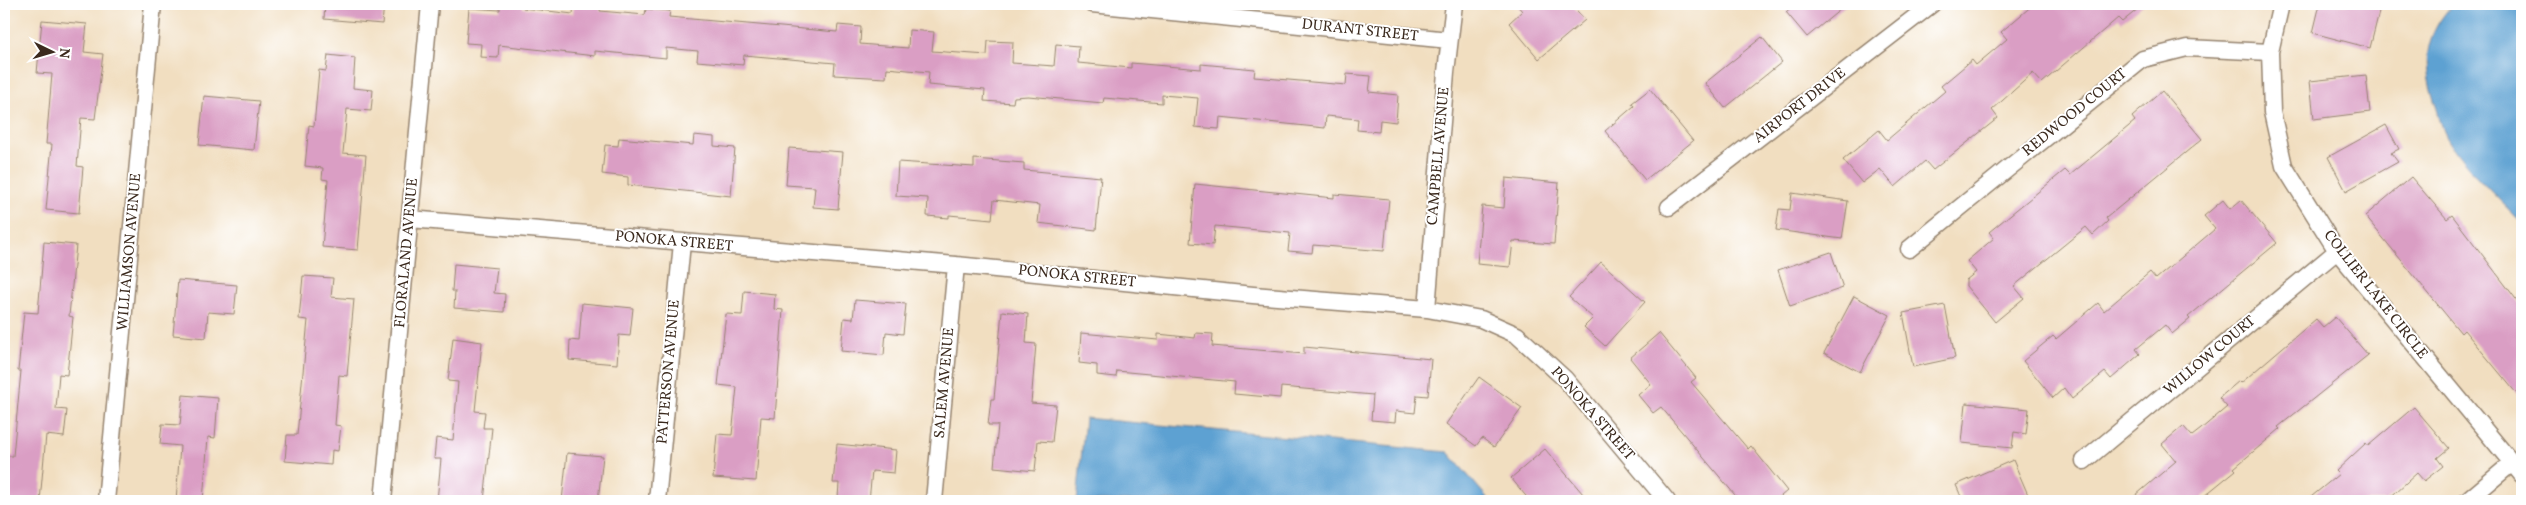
<svg xmlns="http://www.w3.org/2000/svg" width="2526" height="505" font-family="Vollkorn,serif">
	<style>
		.water { fill: #5da1d2; stroke: #4c6678 }
		.building { fill: #da9ec4 }
		.lines { fill: none; stroke-linecap: round; stroke-linejoin: round }
		.minor-casing { stroke: #96846f; stroke-width: 19 }
		.minor { stroke: #fff; stroke-width: 16 }
		.labels { text-anchor: middle; dominant-baseline: central; stroke-width: 4; stroke-linejoin: round; paint-order: stroke }
		.street-label { font-size: 15px; fill: #3b2a1e; stroke: #fff }
	</style>
	<rect width="100%" height="100%" fill="#fff"/>
	<filter id="ink" filterUnits="userSpaceOnUse"><feTurbulence type="fractalNoise" baseFrequency=".02" numOctaves="2"/><feDisplacementMap in="SourceGraphic" scale="10" xChannelSelector="R" yChannelSelector="G"/><feConvolveMatrix kernelMatrix="1 2 1 2 8 2 1 2 1" color-interpolation-filters="sRGB"/></filter>
	<filter id="wash" filterUnits="userSpaceOnUse"><feTurbulence type="fractalNoise" baseFrequency=".0096" numOctaves="4" result="noise"/><feDisplacementMap in="SourceGraphic" scale="20" xChannelSelector="R" yChannelSelector="G"/><feGaussianBlur stdDeviation="1.12" result="paint"/><feColorMatrix in="noise" values="0 0 0 0 0 0 0 0 0 0 0 0 0 0 0 0 0 1.4 0 .05"/><feComposite in="paint" operator="in"/></filter>
	<g filter="url(#wash)">
		<rect width="100%" height="100%" fill="#f1dec0"/>
		<path class="water" d="M 2453,4 L 2522,4 L 2522,223 C 2499,199 2463,166 2447,138 C 2442,129 2440,118 2437,109 C 2422,67 2422,38 2453,4 Z
			M 1085,418 L 1448,452 L 1490,501 L 1077,501 Z"/>
		<g id="blocks">
			<path class="building" d="M 325,4 L 384,4 L 382,24 L 324,19 Z
				M 500,4 L 523,4 L 523,8 L 573,14 L 574,4 L 601,4 L 600,11 L 645,15 L 646,9 L 670,11 L 669,17 L 837,32 L 838,25 L 861,27 L 860,44 L 908,48 L 909,30 L 934,32 L 932,51 L 987,55 L 988,41 L 1013,42 L 1012,63 L 1054,66 L 1056,44 L 1079,46 L 1078,63 L 1131,68 L 1131,63 L 1201,69 L 1201,64 L 1255,69 L 1254,77 L 1346,85 L 1347,74 L 1371,76 L 1369,92 L 1398,95 L 1396,122 L 1380,120 L 1379,132 L 1357,130 L 1358,119 L 1326,116 L 1325,128 L 1220,117 L 1219,129 L 1195,127 L 1198,98 L 1162,95 L 1162,103 L 1104,98 L 1103,103 L 1028,96 L 1014,97 L 1013,103 L 984,101 L 985,90 L 928,85 L 929,72 L 887,68 L 886,78 L 834,75 L 835,63 L 744,55 L 743,65 L 697,61 L 698,51 L 666,48 L 666,58 L 595,51 L 595,56 L 499,45 L 498,58 L 480,57 L 481,44 L 466,43 L 469,8 L 500,10 Z
				M 1516,4 L 1571,4 L 1585,20 L 1539,59 L 1509,23 L 1522,11 Z
				M 1795,4 L 1847,4 L 1807,37 L 1786,12 Z
				M 2034,4 L 2144,4 L 2122,22 L 2118,18 L 2042,83 L 2033,73 L 1992,110 L 1998,118 L 1933,170 L 1925,161 L 1895,187 L 1880,169 L 1862,183 L 1843,160 L 1879,130 L 1887,140 L 1945,91 L 1941,86 L 1972,60 L 1976,65 L 2007,39 L 2001,32 Z
				M 2320,4 L 2364,4 L 2380,8 L 2370,48 L 2313,33 Z
				M 42,20 L 87,24 L 84,52 L 103,54 L 95,119 L 81,118 L 77,166 L 83,167 L 79,213 L 46,210 L 52,144 L 46,144 L 52,74 L 37,73 Z
				M 1762,37 L 1782,62 L 1725,108 L 1705,83 Z
				M 328,55 L 355,58 L 353,88 L 373,90 L 371,111 L 347,109 L 343,153 L 366,155 L 358,250 L 322,247 L 328,180 L 322,179 L 323,168 L 305,166 L 309,125 L 314,126 L 319,70 L 326,71 Z
				M 2366,75 L 2370,112 L 2314,119 L 2310,81 Z
				M 1650,89 L 1693,141 L 1645,180 L 1605,131 L 1634,106 L 1632,103 Z
				M 2162,91 L 2202,139 L 2106,218 L 2108,221 L 2093,235 L 2086,227 L 2014,286 L 2024,298 L 1995,322 L 1966,286 L 1966,280 L 1976,272 L 1967,261 L 1994,238 L 1989,232 L 2065,170 L 2070,175 L 2135,121 L 2132,117 Z
				M 204,96 L 259,101 L 254,150 L 199,145 Z
				M 2386,125 L 2399,149 L 2391,153 L 2398,162 L 2346,191 L 2328,157 Z
				M 694,135 L 714,137 L 714,146 L 735,148 L 731,196 L 628,185 L 628,177 L 602,174 L 605,145 L 618,146 L 619,138 L 693,145 Z
				M 789,148 L 843,152 L 838,209 L 813,207 L 815,187 L 786,185 Z
				M 974,159 L 1024,163 L 1024,170 L 1101,177 L 1096,230 L 1038,223 L 1040,205 L 994,200 L 992,219 L 949,215 L 949,218 L 927,216 L 928,198 L 896,196 L 898,162 L 974,167 Z
				M 2411,177 L 2447,219 L 2452,215 L 2522,307 L 2522,400 L 2464,330 L 2461,333 L 2365,216 Z
				M 1506,178 L 1559,183 L 1554,244 L 1513,241 L 1510,267 L 1477,264 L 1482,206 L 1504,208 Z
				M 1195,184 L 1334,198 L 1334,194 L 1389,199 L 1384,251 L 1313,245 L 1312,253 L 1288,251 L 1290,233 L 1215,226 L 1213,245 L 1190,243 Z
				M 1792,193 L 1848,201 L 1842,239 L 1776,230 L 1779,209 L 1790,210 Z
				M 2223,200 L 2230,209 L 2241,200 L 2277,243 L 2188,317 L 2190,319 L 2172,334 L 2165,325 L 2136,349 L 2140,354 L 2111,379 L 2105,372 L 2072,399 L 2064,388 L 2053,398 L 2023,361 L 2053,336 L 2056,339 L 2098,303 L 2104,311 L 2150,272 L 2156,279 L 2215,229 L 2204,216 Z
				M 44,242 L 76,245 L 69,316 L 73,317 L 67,375 L 59,374 L 56,409 L 67,410 L 64,437 L 46,435 L 40,501 L 4,501 L 6,456 L 13,456 L 21,371 L 18,371 L 24,312 L 38,313 Z
				M 1831,252 L 1843,288 L 1790,306 L 1778,270 Z
				M 1601,262 L 1645,302 L 1605,346 L 1584,327 L 1593,318 L 1569,297 Z
				M 454,264 L 497,268 L 494,293 L 505,294 L 504,312 L 454,308 L 455,291 L 452,291 Z
				M 303,276 L 333,278 L 331,297 L 354,299 L 347,376 L 339,375 L 335,425 L 341,426 L 338,451 L 332,450 L 331,465 L 285,461 L 287,435 L 297,435 L 308,320 L 299,319 Z
				M 178,280 L 237,285 L 234,314 L 208,312 L 206,338 L 173,335 Z
				M 744,291 L 775,294 L 774,309 L 783,310 L 775,418 L 761,417 L 756,481 L 713,478 L 717,434 L 732,435 L 737,387 L 718,385 L 726,314 L 742,315 Z
				M 1854,296 L 1890,315 L 1860,372 L 1824,353 Z
				M 855,300 L 906,304 L 903,334 L 886,332 L 884,355 L 841,351 L 844,318 L 853,319 Z
				M 582,303 L 633,308 L 630,336 L 619,335 L 617,364 L 569,360 L 570,340 L 579,341 Z
				M 1945,305 L 1955,358 L 1913,367 L 1903,313 Z
				M 1002,311 L 1028,314 L 1026,343 L 1036,344 L 1031,403 L 1056,405 L 1052,442 L 1038,441 L 1035,471 L 994,467 L 998,425 L 988,425 L 991,399 L 994,399 Z
				M 2335,317 L 2368,355 L 2278,427 L 2280,429 L 2234,468 L 2236,470 L 2198,501 L 2129,501 L 2176,461 L 2162,444 L 2183,426 L 2192,436 L 2201,429 L 2227,407 L 2219,398 L 2239,381 L 2241,383 L 2316,319 L 2323,327 Z
				M 1081,333 L 1158,340 L 1158,334 L 1195,338 L 1196,333 L 1213,334 L 1212,346 L 1304,354 L 1304,347 L 1431,359 L 1428,396 L 1417,395 L 1415,413 L 1396,411 L 1395,422 L 1371,420 L 1373,395 L 1281,387 L 1280,398 L 1234,394 L 1235,382 L 1117,371 L 1116,377 L 1097,375 L 1097,365 L 1079,363 Z
				M 1659,333 L 1696,378 L 1691,382 L 1748,449 L 1751,446 L 1787,491 L 1775,501 L 1740,501 L 1661,407 L 1653,413 L 1638,395 L 1651,384 L 1630,358 Z
				M 453,338 L 482,342 L 475,411 L 485,412 L 483,428 L 492,428 L 484,501 L 437,501 L 441,459 L 434,459 L 436,438 L 453,440 L 458,382 L 448,381 Z
				M 1479,377 L 1522,408 L 1494,447 L 1482,438 L 1476,446 L 1446,424 Z
				M 183,395 L 218,398 L 215,438 L 208,437 L 203,501 L 176,501 L 180,446 L 160,444 L 162,424 L 180,425 Z
				M 1966,403 L 2029,409 L 2026,434 L 2014,432 L 2012,448 L 1962,443 Z
				M 2414,407 L 2449,448 L 2437,458 L 2443,466 L 2424,481 L 2417,473 L 2386,501 L 2306,501 L 2339,474 L 2336,471 L 2366,443 L 2368,446 Z
				M 837,444 L 896,450 L 894,473 L 872,471 L 869,501 L 838,498 L 839,483 L 833,483 Z
				M 1545,449 L 1583,494 L 1575,501 L 1530,501 L 1511,478 Z
				M 567,453 L 603,456 L 598,501 L 562,501 Z
				M 2013,460 L 2029,497 L 2019,501 L 1963,501 L 1956,485 Z"/>
		</g>
	</g>
	<g filter="url(#ink)">
		<use href="#blocks" fill-opacity="0" stroke="#96846f" stroke-width="1"/>
		<g class="lines">
			<defs>
				<path id="minor" d="M 1092,4 L 1449,40
					M 2281,4 L 2270,52 L 2272,112 L 2284,166 L 2337,251 L 2522,475
					M 1669,207 L 1932,4
					M 410,219 L 956,265 L 1253,295 L 1427,309 L 1481,319 L 1517,335 L 1565,379 L 1667,501
					M 1909,249 L 2143,59 L 2187,48 L 2270,52
					M 1427,309 L 1446,72 L 1454,4
					M 2084,461 L 2337,251
					M 106,501 L 153,4
					M 383,501 L 430,4
					M 657,501 L 682,243
					M 934,501 L 956,265
					M 2467,501 L 2512,463"/>
			</defs>
			<use href="#minor" class="minor-casing"/>
			<use href="#minor" class="minor"/>
		</g>
	</g>
	<g class="labels">
		<g class="street-label">
			<text transform="translate(1360 31) rotate(6)">DURANT STREET</text>
			<text transform="translate(1800 106) rotate(-38)">AIRPORT DRIVE</text>
			<text transform="translate(2075 113) rotate(-39)">REDWOOD COURT</text>
			<text transform="translate(1439 156) rotate(-85)">CAMPBELL AVENUE</text>
			<text transform="translate(674 242) rotate(5)">PONOKA STREET</text>
			<text transform="translate(130 252) rotate(-85)">WILLIAMSON AVENUE</text>
			<text transform="translate(407 253) rotate(-85)">FLORALAND AVENUE</text>
			<text transform="translate(1077 277) rotate(6)">PONOKA STREET</text>
			<text transform="translate(2375 295) rotate(52)">COLLIER LAKE CIRCLE</text>
			<text transform="translate(2210 356) rotate(-40)">WILLOW COURT</text>
			<text transform="translate(669 372) rotate(-85)">PATTERSON AVENUE</text>
			<text transform="translate(945 383) rotate(-85)">SALEM AVENUE</text>
			<text transform="translate(1592 414) rotate(49)">PONOKA STREET</text>
		</g>
	</g>
	<rect width="2526" height="505" fill="none" stroke="#fff" stroke-width="20"/>
	<g transform="translate(52 52) rotate(95)" stroke="#ffffff" stroke-width="4" paint-order="stroke">
	<path d="M0-4L9 19L0 12L-9 19Z" fill="#3b2a1e"/>
	<text y="-8" font-size="14" font-weight="bold" text-anchor="middle" fill="#3b2a1e">N</text>
	</g>
</svg>
